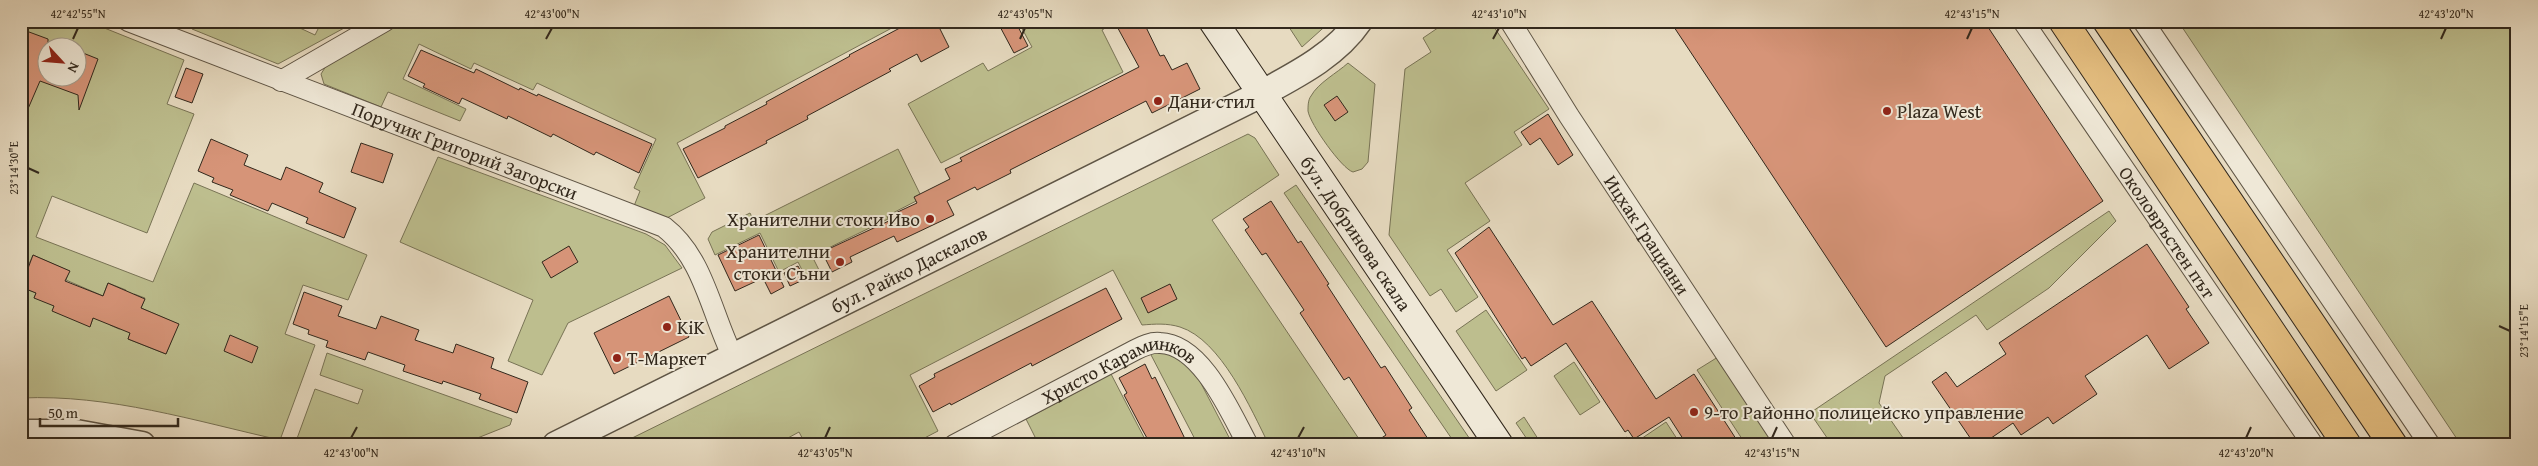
<svg xmlns="http://www.w3.org/2000/svg" width="2538" height="466" font-family="'Gentium Book Plus',serif">
	<style>
		.green { fill: #bdbe8e; stroke: #787355; fill-rule: evenodd }
		.building { fill: #d69478; stroke: #32281c }
		.lines { fill: none; stroke-linecap: round; stroke-linejoin: round }
		.minor-casing { stroke: #5f5545; stroke-width: 22 }
		.tertiary-casing { stroke: #5f5545; stroke-width: 29 }
		.secondary-casing { stroke: #32281c; stroke-width: 30 }
		.trunk-casing { stroke: #32281c; stroke-width: 30 }
		.minor { stroke: #efe8d7; stroke-width: 20 }
		.tertiary { stroke: #efe8d7; stroke-width: 26 }
		.secondary { stroke: #efe8d7; stroke-width: 28 }
		.trunk { stroke: #e4be80; stroke-width: 28 }
		.ticks { fill: none; stroke: #32281c; stroke-width: 2 }
		.poi-dot { fill: #8f2418; stroke: #efe8d7; stroke-width: 2 }
		.labels { text-anchor: middle; dominant-baseline: central; stroke-width: 4; stroke-linejoin: round; paint-order: stroke }
		.poi-label { font-size: 19px; fill: #32281c; stroke: #efe8d7; text-anchor: start }
		.street-label { font-size: 19px; fill: #32281c; stroke: #efe8d7 }
		.neatline { fill: none; stroke: #32281c; stroke-width: 2 }
		.ticks-label { font-size: 12px; text-anchor: middle; fill: #32281c }
	</style>
	<rect width="100%" height="100%" fill="#e7dbc1"/>
	<filter id="stains"><feTurbulence type="fractalNoise" baseFrequency=".004" numOctaves="4"/><feColorMatrix values="0 0 0 0 .2 0 0 0 0 .09 0 0 0 0 .02 0 0 0 .5 -.17"/></filter>
	<radialGradient id="worn" r=".72"><stop offset=".6" stop-color="#630" stop-opacity="0"/><stop offset="1" stop-color="#630" stop-opacity=".3"/></radialGradient>
	<path class="green" d="M 21,21 L 87,21 L 184,60 L 167,104 L 194,114 L 147,233 L 52,196 L 36,237 L 153,282 L 194,183 L 367,255 L 348,300 L 303,285 L 285,334 L 315,345 L 280,440 C 195,421 109,394 21,398 L 21,287 L 36,293 L 34,298 L 46,294 L 90,326 L 95,314 L 111,321 L 110,325 L 119,329 L 133,326 L 128,339 L 166,354 L 178,324 L 141,308 L 145,298 L 134,294 L 131,299 L 124,296 L 126,290 L 108,283 L 103,296 L 66,280 L 69,271 L 33,255 L 21,282 ZM 48,48 L 78,48 L 78,78 L 48,78 Z
		M 195,21 L 290,21 L 289,23 L 315,35 L 322,21 L 357,21 L 278,64 L 192,29 Z
		M 403,21 L 902,21 L 903,22 L 677,143 L 705,198 L 665,219 L 634,206 L 640,191 L 634,188 L 656,139 L 537,83 L 533,90 L 474,63 L 471,69 L 419,44 L 403,79 L 466,109 L 460,121 L 388,92 L 381,107 L 324,84 L 321,74 L 326,66 Z
		M 1018,21 L 1110,21 L 1112,24 L 1102,30 L 1123,72 L 941,163 L 908,104 L 983,63 L 988,71 L 1032,47 Z
		M 1285,21 L 1331,21 L 1302,47 Z
		M 1448,21 L 1490,21 L 1549,109 L 1514,132 L 1522,145 L 1465,183 L 1490,221 L 1447,250 L 1478,297 L 1456,312 L 1441,289 L 1430,296 L 1389,235 L 1405,69 L 1431,52 L 1423,38 Z
		M 2178,21 L 2517,21 L 2517,445 L 2461,445 Z
		M 1348,63 L 1375,84 L 1368,162 L 1362,169 L 1353,172 C 1342,169 1310,124 1308,111 C 1308,106 1308,100 1311,96 C 1318,83 1337,73 1348,63 Z
		M 1248,134 L 1255,138 L 1279,175 L 1212,220 L 1363,445 L 1269,445 C 1251,409 1221,340 1180,327 C 1167,323 1155,324 1142,325 L 1113,270 L 910,375 L 938,431 L 911,445 L 806,445 L 799,432 L 775,445 L 618,445 Z
		M 898,149 L 922,198 L 887,216 L 888,219 L 812,256 L 820,272 L 806,278 L 798,262 L 779,272 L 760,233 L 715,255 L 708,239 L 712,232 L 750,213 L 754,221 Z
		M 438,157 L 646,234 L 665,245 L 682,268 L 568,323 L 542,375 L 508,361 L 533,300 L 400,242 Z
		M 1296,185 L 1474,445 L 1456,445 L 1284,193 Z
		M 2109,211 L 2116,221 L 2049,288 L 1987,330 L 1976,315 L 1885,376 L 1879,403 L 1908,445 L 1832,445 L 1810,413 Z
		M 1486,310 L 1527,370 L 1496,391 L 1456,331 Z
		M 1162,351 L 1192,366 L 1233,445 L 1198,445 L 1150,353 Z
		M 327,353 L 512,419 L 510,425 L 460,445 L 295,444 L 315,389 L 358,404 L 363,390 L 320,375 Z
		M 1718,357 L 1776,445 L 1746,445 L 1697,370 Z
		M 1574,362 L 1600,402 L 1580,415 L 1554,376 Z
		M 1111,374 L 1148,445 L 1039,445 L 1026,419 Z
		M 1524,417 L 1542,445 L 1531,445 L 1516,423 Z
		M 1666,422 L 1681,445 L 1615,445 L 1627,437 L 1632,445 Z"/>
	<path class="building" d="M 913,21 L 936,21 L 949,47 L 921,62 L 917,54 L 889,69 L 891,71 L 807,116 L 808,119 L 766,141 L 767,143 L 698,178 L 683,149 L 725,128 L 725,126 L 767,104 L 766,102 L 850,56 L 849,55 Z
		M 997,21 L 1015,21 L 1028,46 L 1014,53 Z
		M 1114,21 L 1143,21 L 1160,56 L 1164,55 L 1172,70 L 1187,63 L 1200,89 L 1152,113 L 1146,101 L 1010,170 L 1011,173 L 977,190 L 975,187 L 947,201 L 954,215 L 897,242 L 894,236 L 850,257 L 852,262 L 832,272 L 822,252 L 891,220 L 889,216 L 917,203 L 914,197 L 950,179 L 945,169 L 962,161 L 960,158 L 1139,67 Z
		M 1670,21 L 1984,21 L 2103,201 L 1886,347 Z
		M 21,29 L 48,39 L 48,78 L 78,78 L 78,51 L 98,59 L 79,110 L 78,95 L 40,81 L 21,125 Z
		M 421,50 L 474,73 L 476,69 L 519,90 L 520,88 L 537,96 L 538,94 L 652,144 L 639,173 L 596,152 L 594,155 L 553,134 L 551,137 L 508,116 L 507,119 L 462,98 L 459,104 L 423,87 L 425,84 L 408,76 Z
		M 186,68 L 203,74 L 192,103 L 175,97 Z
		M 1337,96 L 1348,112 L 1335,121 L 1324,105 Z
		M 1548,114 L 1573,155 L 1558,165 L 1540,138 L 1530,145 L 1521,132 Z
		M 211,139 L 248,155 L 244,165 L 281,180 L 286,167 L 323,183 L 319,192 L 356,208 L 344,238 L 306,223 L 308,218 L 272,203 L 268,211 L 230,195 L 233,190 L 212,182 L 214,178 L 198,171 Z
		M 361,143 L 393,154 L 383,183 L 351,172 Z
		M 1271,201 L 1298,243 L 1301,241 L 1329,284 L 1327,285 L 1381,368 L 1385,366 L 1412,408 L 1409,410 L 1432,445 L 1371,445 L 1386,435 L 1349,377 L 1344,380 L 1300,313 L 1304,310 L 1266,253 L 1262,255 L 1245,230 L 1249,227 L 1243,219 Z
		M 1489,227 L 1553,325 L 1592,301 L 1656,399 L 1694,374 L 1740,445 L 1687,445 L 1669,417 L 1634,439 L 1628,430 L 1625,432 L 1566,343 L 1531,366 L 1525,357 L 1522,359 L 1455,253 Z
		M 759,235 L 784,287 L 771,294 L 763,278 L 735,291 L 718,255 Z
		M 2147,244 L 2189,307 L 2186,309 L 2209,343 L 2169,369 L 2147,335 L 2085,376 L 2097,394 L 2053,424 L 2048,417 L 2021,435 L 2013,423 L 1981,445 L 1975,445 L 1932,382 L 1946,372 L 1957,387 L 2006,354 L 1999,343 Z
		M 569,246 L 578,262 L 551,278 L 542,262 Z
		M 33,255 L 70,271 L 65,281 L 103,296 L 108,283 L 145,299 L 141,308 L 179,324 L 166,354 L 128,339 L 130,333 L 93,318 L 90,327 L 52,311 L 54,306 L 34,298 L 36,293 L 21,287 Z
		M 798,266 L 805,279 L 790,286 L 784,273 Z
		M 1170,284 L 1177,299 L 1148,313 L 1141,298 Z
		M 1106,288 L 1122,319 L 1032,366 L 1031,363 L 951,405 L 950,403 L 933,412 L 919,386 L 935,377 L 934,374 Z
		M 304,292 L 342,306 L 338,316 L 376,329 L 381,316 L 419,330 L 415,340 L 453,353 L 456,344 L 494,358 L 491,368 L 528,382 L 517,413 L 479,399 L 481,394 L 443,381 L 442,384 L 403,371 L 405,365 L 368,352 L 365,360 L 326,347 L 328,341 L 308,334 L 309,330 L 293,324 Z
		M 669,296 L 689,337 L 614,374 L 594,333 Z
		M 230,335 L 258,347 L 252,363 L 224,351 Z
		M 1145,364 L 1152,379 L 1155,377 L 1188,445 L 1151,445 L 1143,431 L 1124,395 L 1127,393 L 1119,378 Z"/>
	<g class="lines">
		<defs>
			<g id="minor">
				<path id="s1" d="M 128,21 L 664,227 C 704,258 711,313 733,357"/>
				<path id="s2" d="M 1510,21 L 1569,116 L 1786,445"/>
				<path id="s3" d="M 2023,21 L 2313,445"/>
				<path d="M 2143,21 L 2430,445"/>
				<path d="M 281,81 L 385,21"/>
				<path id="s4" d="M 954,445 L 1135,350 C 1143,346 1151,342 1160,343 C 1202,344 1231,414 1248,445"/>
			</g>
			<g id="tertiary">
				<path d="M 21,433 L 76,433 L 142,445"/>
				<path id="s5" d="M 556,445 L 1261,94 C 1296,75 1336,55 1359,21"/>
			</g>
			<g id="secondary">
				<path id="s6" d="M 1213,21 L 1499,445"/>
			</g>
			<path id="trunk" d="M 2063,21 L 2347,445
				M 2107,21 L 2393,445"/>
		</defs>
		<use href="#minor" class="minor-casing"/>
		<use href="#tertiary" class="tertiary-casing"/>
		<use href="#secondary" class="secondary-casing"/>
		<use href="#trunk" class="trunk-casing"/>
		<use href="#minor" class="minor"/>
		<use href="#tertiary" class="tertiary"/>
		<use href="#secondary" class="secondary"/>
		<use href="#trunk" class="trunk"/>
	</g>
	<path class="ticks" d="M 73,39 L 78,28M 546,39 L 552,28M 1020,39 L 1025,28M 1493,39 L 1499,28M 1967,39 L 1972,28M 2441,39 L 2446,28M 28,168 L 39,173M 2499,326 L 2510,331M 351,438 L 357,427M 825,438 L 830,427M 1298,438 L 1304,427M 1772,438 L 1777,427M 2246,438 L 2251,427"/>
	<g class="poi-dot">
		<circle cx="1158" cy="101" r="5"/>
		<circle cx="1887" cy="111" r="5"/>
		<circle cx="930" cy="219" r="5"/>
		<circle cx="840" cy="262" r="5"/>
		<circle cx="667" cy="327" r="5"/>
		<circle cx="617" cy="358" r="5"/>
		<circle cx="1694" cy="412" r="5"/>
	</g>
	<g class="labels">
		<g class="poi-label">
			<text x="1168" y="101">Дани стил</text>
			<text x="1897" y="111">Plaza West</text>
			<text x="920" y="219" text-anchor="end">Хранителни стоки Иво</text>
			<text x="830" y="251" text-anchor="end">Хранителни<tspan x="830" dy="22">стоки Съни</tspan></text>
			<text x="677" y="327">KiK</text>
			<text x="627" y="358">Т-Маркет</text>
			<text x="1704" y="412">9-то Районно полицейско управление</text>
		</g>
		<g class="street-label">
			<text stroke="none"><textPath href="#s1" startOffset="361">Поручик Григорий Загорски</textPath></text>
			<text stroke="none"><textPath href="#s3" startOffset="256">Околовръстен път</textPath></text>
			<text stroke="none"><textPath href="#s6" startOffset="256">бул. Добринова скала</textPath></text>
			<text stroke="none"><textPath href="#s2" startOffset="254">Ицхак Грациани</textPath></text>
			<text stroke="none"><textPath href="#s5" startOffset="394">бул. Райко Даскалов</textPath></text>
			<text stroke="none"><textPath href="#s4" startOffset="185">Христо Караминков</textPath></text>
		</g>
	</g>
	<rect width="2538" height="466" fill="none" stroke="#e7dbc1" stroke-width="55"/>
	<g transform="translate(62 62) rotate(116)"><circle r="24" fill="#efe8d7" stroke="#a39b8c"/>
	<path d="M0-4L9 19L0 12L-9 19Z" fill="#8f2418"/>
	<text y="-8" font-size="14" font-weight="bold" text-anchor="middle" fill="#32281c">N</text>
	</g>
	<path d="M40 418v8h138v-8" fill="none" stroke="#32281c" stroke-width="2.5"/>
	<text x="48" y="418" font-size="15" fill="#32281c" stroke="#efe8d7" stroke-width="4" paint-order="stroke">50 m</text>
	<rect x="28" y="28" width="2482" height="410" class="neatline"/>
	<g class="ticks-label">
		<text x="78" y="18">42°42'55"N</text>
		<text x="552" y="18">42°43'00"N</text>
		<text x="1025" y="18">42°43'05"N</text>
		<text x="1499" y="18">42°43'10"N</text>
		<text x="1972" y="18">42°43'15"N</text>
		<text x="2446" y="18">42°43'20"N</text>
		<text transform="translate(14 168) rotate(-90)" y="4">23°14'30"E</text>
		<text transform="translate(2524 331) rotate(-90)" y="4">23°14'15"E</text>
		<text x="351" y="457">42°43'00"N</text>
		<text x="825" y="457">42°43'05"N</text>
		<text x="1298" y="457">42°43'10"N</text>
		<text x="1772" y="457">42°43'15"N</text>
		<text x="2246" y="457">42°43'20"N</text>
	</g>
	<rect width="100%" height="100%" filter="url(#stains)"/>
	<rect width="100%" height="100%" fill="url(#worn)"/>
</svg>
